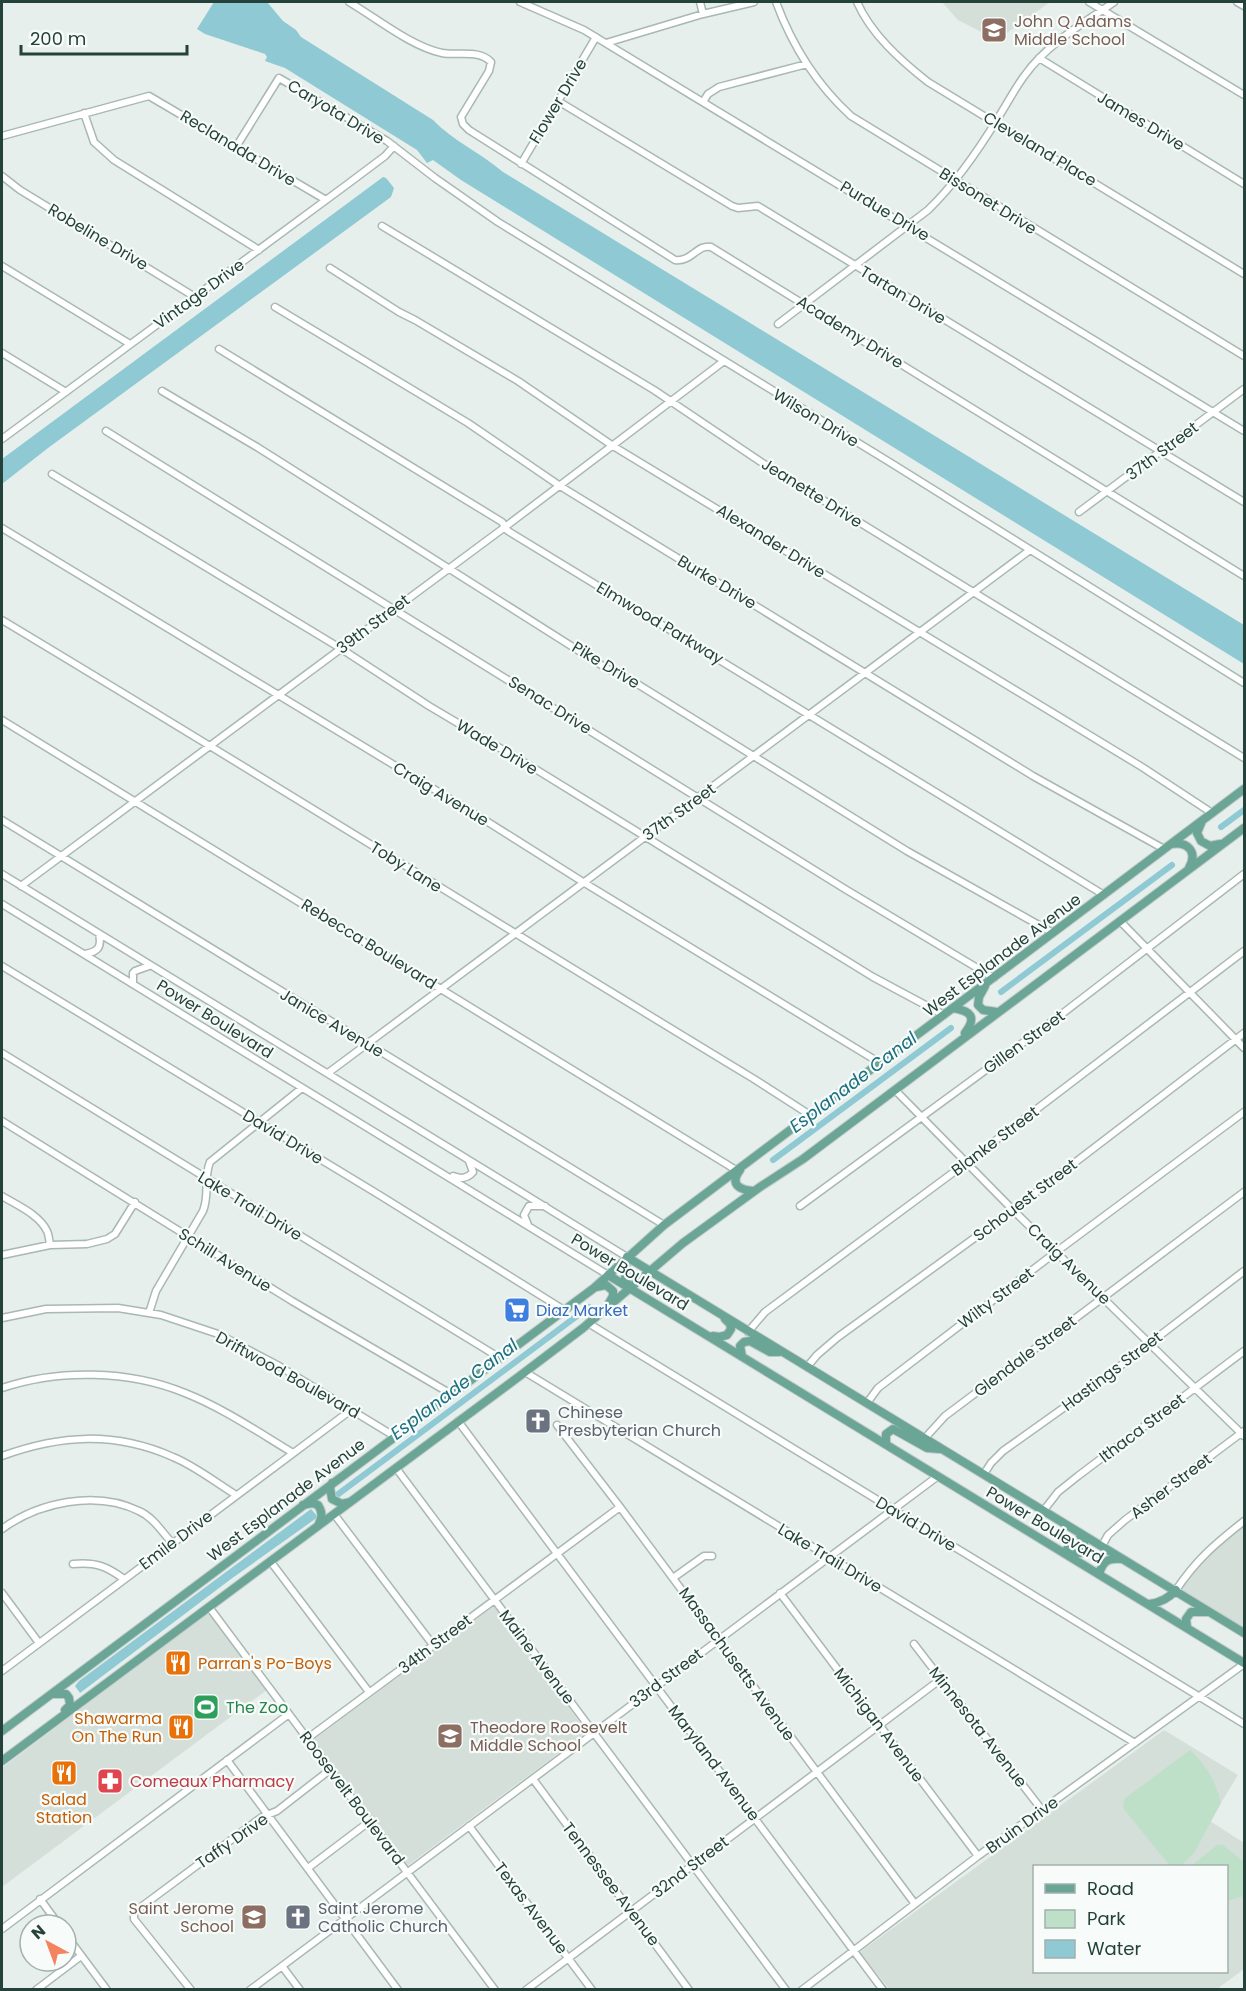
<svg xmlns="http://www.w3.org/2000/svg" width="1246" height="1991" font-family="Poppins,sans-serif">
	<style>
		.built { fill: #d4dfda; fill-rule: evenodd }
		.green { fill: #bfe0c8 }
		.water { fill: #8ec9d4 }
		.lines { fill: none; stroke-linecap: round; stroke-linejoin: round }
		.canal { stroke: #8ec9d4; stroke-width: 6 }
		.minor-casing { stroke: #a8b8b2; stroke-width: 9 }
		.major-casing { stroke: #c2cac8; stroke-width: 10 }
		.minor { stroke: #fff; stroke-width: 6 }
		.major { stroke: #6aa596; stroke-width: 8 }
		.labels { text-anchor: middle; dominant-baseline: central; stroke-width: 4.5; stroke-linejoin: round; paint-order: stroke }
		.education-label { font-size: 16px; fill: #785e54; stroke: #f7fbf9; text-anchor: start }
		.street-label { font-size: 16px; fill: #24423a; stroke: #f7fbf9 }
		.shop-label { font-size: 16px; fill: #366cbe; stroke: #f7fbf9; text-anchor: start }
		.worship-label { font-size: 16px; fill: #5b616d; stroke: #f7fbf9; text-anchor: start }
		.food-label { font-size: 16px; fill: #c56008; stroke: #f7fbf9; text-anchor: start }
		.leisure-label { font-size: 16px; fill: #27864d; stroke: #f7fbf9; text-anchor: start }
		.health-label { font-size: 16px; fill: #be3a42; stroke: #f7fbf9; text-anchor: start }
		.water-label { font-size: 18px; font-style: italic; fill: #1c6f80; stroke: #f7fbf9 }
	</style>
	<rect width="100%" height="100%" fill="#e6efeb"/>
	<path class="built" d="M 942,2 L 1050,2 L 997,40 L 958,20 Z
		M 1244,1523 L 1244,1631 L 1179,1590 L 1206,1555 Z
		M 494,1606 L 587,1732 L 407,1866 L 313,1740 Z
		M 214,1608 L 272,1686 L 2,1887 L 2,1768 Z
		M 1164,1730 L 1238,1775 L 1210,1821 L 1244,1843 L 1244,1969 L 1217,1989 L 889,1989 L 860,1952 ZM 1034,1866 L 1226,1866 L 1226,1972 L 1034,1972 Z"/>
	<path class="green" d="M 1190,1750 C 1206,1764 1216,1782 1221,1803 L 1194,1853 L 1181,1866 L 1170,1866 L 1123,1808 L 1124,1799 Z
		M 1217,1845 L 1223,1845 L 1244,1862 L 1244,1896 L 1227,1901 L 1226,1866 L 1191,1866 Z"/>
	<path class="water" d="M 214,2 L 267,2 L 283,21 L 296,30 L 301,37 L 433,120 C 453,141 481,153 503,172 L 1244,625 L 1244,664 L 461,180 L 433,160 L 427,163 L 417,150 L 285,68 L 265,61 L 267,57 L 265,54 L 205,34 L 197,29 Z
		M 383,177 L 386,178 L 394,188 L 391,197 L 48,448 L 2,484 L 2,459 Z
		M 311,1509 L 318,1517 L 231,1579 L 80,1693 L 75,1686 L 79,1681 Z"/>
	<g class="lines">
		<path class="canal" d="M 1221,827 L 1244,810
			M 1001,992 L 1172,865
			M 773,1160 L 951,1028
			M 337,1495 L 589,1307"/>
		<defs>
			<path id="minor" d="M 349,2 C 376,18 412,47 442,53 C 458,56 479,49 491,62 L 489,71 L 461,117 L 463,124 L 469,130 L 675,260 C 692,262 697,244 711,247 L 1244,576
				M 520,2 L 584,30 L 1244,431
				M 700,2 L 703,14
				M 776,2 C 792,45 817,85 851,116 L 1244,356
				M 857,2 C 871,34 900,60 928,82 L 1244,274
				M 1089,2 L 1244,95
				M 1237,2 L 1244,6
				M 606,43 L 703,14 L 754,2
				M 1039,58 L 1244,184
				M 558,101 L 732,206 L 738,208 L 758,206 L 1244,502
				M 703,102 L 708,94 L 719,87 L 807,64
				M 84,113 L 94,142 L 114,160 L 259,250
				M 2,136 L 149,96 L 326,200
				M 236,147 L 279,78 L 387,141 L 435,178 L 498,222 L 891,463 L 1244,683
				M 521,164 L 596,37
				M 2,176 L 20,190 L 195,297
				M 382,226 L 654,390 L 761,462 L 1244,758
				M 2,266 L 130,344
				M 330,268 L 399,312 L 415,320 L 518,381 L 613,446 L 1142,767 L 1212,813
				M 275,307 L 468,423 L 560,486 L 1033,776 L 1164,849
				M 778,324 L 928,210 C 956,183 978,151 998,118 C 1007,104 1015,88 1025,75 C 1047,44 1084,23 1114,2
				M 219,349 L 502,522 L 508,531 L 1104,895
				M 2,353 L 66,392
				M 162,391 L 257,447 L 606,668 L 639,685 L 907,851 L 1053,933
				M 106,431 L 845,889 L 994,978
				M 2,439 L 345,186 L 385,156 L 394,146
				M 52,474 L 340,648 L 429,706 L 537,770 L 873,977 L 944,1015
				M 1079,512 L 1244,389
				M 2,528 L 480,817 L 583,882 L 880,1063
				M 2,620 C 254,771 503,927 754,1079 L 810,1115
				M 2,720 L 736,1170
				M 2,820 L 664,1225
				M 2,874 L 627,1257
				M 21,886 L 505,527 L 724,361
				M 2,904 L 608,1275
				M 1120,921 L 1244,1048
				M 85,954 C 98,952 102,947 99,934
				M 2,966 L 381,1196 L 564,1310
				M 133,984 L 133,973 L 135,971 L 149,966
				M 2,1053 L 500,1358
				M 328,1073 L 1030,550
				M 895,1090 L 1013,1210 L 1244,1436
				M 2,1121 L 292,1301 L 451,1394
				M 453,1176 C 461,1179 467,1179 473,1172 L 469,1161
				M 2,1196 C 16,1205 39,1214 47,1231 C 49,1235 49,1240 50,1245
				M 800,1206 L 1058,1017 L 1244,874
				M 528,1225 L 524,1215 L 529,1206 L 545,1206
				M 2,1255 L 50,1245 L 87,1244 L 107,1239 L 115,1234 L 135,1202
				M 149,1313 L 156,1291 L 203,1211 C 210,1193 203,1179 210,1162 L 302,1088
				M 2,1318 L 46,1309 L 118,1308 L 161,1315 L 218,1334 L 279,1366 L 394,1436
				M 588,1323 L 1244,1724
				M 748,1332 L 765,1312 L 966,1163 L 1244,951
				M 807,1367 L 817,1355 L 838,1337 L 1013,1210 L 1244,1033
				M 525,1372 L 1135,1743
				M 2,1388 C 58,1369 129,1370 185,1393 C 223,1408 258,1432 293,1453
				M 867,1403 L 878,1388 L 1056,1252 L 1244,1112
				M 458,1421 L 883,1990
				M 557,1425 L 620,1507 L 915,1904
				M 925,1438 L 945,1416 L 1244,1192
				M 2,1456 C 60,1435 114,1431 173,1457 C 195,1466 215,1482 236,1495
				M 396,1468 L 786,1990
				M 984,1474 L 991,1463 L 1003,1451 L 1090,1389 L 1244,1271
				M 1044,1510 L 1058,1492 L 1078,1476 L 1244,1351
				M 334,1514 L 433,1645
				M 2,1529 C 39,1502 96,1490 139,1511 C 153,1517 162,1532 172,1543
				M 1102,1546 L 1108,1535 L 1125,1520 L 1244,1431
				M 271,1562 L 369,1692
				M 73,1564 C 96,1562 106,1566 124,1579
				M 673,1578 L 704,1556 L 712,1556
				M 1176,1590 C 1197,1559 1215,1544 1244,1521
				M 2,1593 L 39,1643
				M 780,1593 L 978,1856
				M 209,1607 L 495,1990
				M 914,1644 L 1042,1810
				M 2,1671 L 351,1410
				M 308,1738 L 620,1507
				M 227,1760 L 398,1990
				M 533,1779 L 689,1990
				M 469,1826 L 592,1990
				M 308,1868 L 370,1821
				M 40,1899 L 59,1925
				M 2,1929 L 289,1714
				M 66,1935 L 107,1990
				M 282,1966 L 300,1990
				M 36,1990 L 81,1956
				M 191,1990 L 134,1919 L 134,1914 L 137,1910 L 262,1817 L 277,1811 L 331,1769
				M 250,1990 L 938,1476
				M 526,1990 L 941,1679
				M 802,1990 L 978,1856 L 1244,1664"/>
			<path id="major" d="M 1202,821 L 1197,833 L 1201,841 L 1210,846 L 1220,844
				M 1171,844 C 1188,841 1198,852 1189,868
				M 985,986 L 979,997 L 978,1005 L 983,1010 L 997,1012
				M 953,1008 C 971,1011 977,1017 965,1033
				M 740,1170 C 729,1185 740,1190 754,1191
				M 627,1257 L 1244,1633
				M 627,1257 L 625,1279 L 630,1288
				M 608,1275 L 1244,1663
				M 596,1287 L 606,1285 L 613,1291 L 613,1296 L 609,1303
				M 713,1336 L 719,1337 L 727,1335 L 731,1329 L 730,1324 L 725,1319
				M 742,1356 L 740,1346 L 744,1342 L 750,1341 L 770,1352 L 779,1352
				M 886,1444 L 886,1434 L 893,1429 L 927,1448 L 940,1449
				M 332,1483 L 330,1488 L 332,1499 L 342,1504 L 350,1502
				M 303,1505 L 312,1503 L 318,1505 C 323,1513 322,1517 318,1526
				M 1067,1549 L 1075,1553 L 1081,1553 C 1086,1546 1085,1542 1080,1535
				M 1099,1574 C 1103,1561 1108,1558 1121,1559
				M 1149,1604 C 1160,1603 1168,1599 1176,1590
				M 1187,1627 L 1186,1619 L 1191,1612 L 1207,1612
				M 53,1694 L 66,1694 L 69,1698 L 70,1705 L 65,1710
				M 2,1731 L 594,1288 L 664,1225 L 1244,789
				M 2,1761 L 525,1372 L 583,1328 L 683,1243 L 760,1187 L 803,1159 L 1244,828"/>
		</defs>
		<use href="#minor" class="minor-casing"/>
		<use href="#major" class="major-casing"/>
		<use href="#minor" class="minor"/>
		<use href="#major" class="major"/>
	</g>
	<defs>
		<symbol id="school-square" viewBox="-11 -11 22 22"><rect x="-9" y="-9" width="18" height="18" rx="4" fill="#8d6e63" stroke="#f7fbf9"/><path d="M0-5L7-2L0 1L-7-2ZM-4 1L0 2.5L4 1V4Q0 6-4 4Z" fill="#fff"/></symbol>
		<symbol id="supermarket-square" viewBox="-11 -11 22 22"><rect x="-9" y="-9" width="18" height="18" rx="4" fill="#3f7fe0" stroke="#f7fbf9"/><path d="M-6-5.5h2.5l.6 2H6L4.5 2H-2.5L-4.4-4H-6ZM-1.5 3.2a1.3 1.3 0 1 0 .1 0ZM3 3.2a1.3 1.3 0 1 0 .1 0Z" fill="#fff"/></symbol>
		<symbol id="church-square" viewBox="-11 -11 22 22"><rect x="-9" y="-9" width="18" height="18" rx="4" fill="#6b7280" stroke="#f7fbf9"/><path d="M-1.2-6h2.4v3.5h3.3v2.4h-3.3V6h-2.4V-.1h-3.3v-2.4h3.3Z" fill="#fff"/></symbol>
		<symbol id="restaurant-square" viewBox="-11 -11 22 22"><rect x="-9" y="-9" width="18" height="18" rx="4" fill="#e8710a" stroke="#f7fbf9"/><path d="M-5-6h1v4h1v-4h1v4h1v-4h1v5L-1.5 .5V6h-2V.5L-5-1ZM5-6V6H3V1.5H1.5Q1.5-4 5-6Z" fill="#fff"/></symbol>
		<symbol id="stadium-square" viewBox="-11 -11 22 22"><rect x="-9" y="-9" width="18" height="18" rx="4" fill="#2e9e5b" stroke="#f7fbf9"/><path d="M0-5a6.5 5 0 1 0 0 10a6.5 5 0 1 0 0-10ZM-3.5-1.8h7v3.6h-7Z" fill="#fff"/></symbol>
		<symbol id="pharmacy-square" viewBox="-11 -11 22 22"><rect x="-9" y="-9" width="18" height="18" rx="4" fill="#e0444e" stroke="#f7fbf9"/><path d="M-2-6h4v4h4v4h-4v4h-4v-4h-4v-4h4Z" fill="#fff"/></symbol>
	</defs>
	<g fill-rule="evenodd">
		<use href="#school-square" x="979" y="15" width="30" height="30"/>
		<use href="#supermarket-square" x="502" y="1295" width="30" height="30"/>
		<use href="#church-square" x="523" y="1406" width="30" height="30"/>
		<use href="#restaurant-square" x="163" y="1648" width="30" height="30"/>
		<use href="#stadium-square" x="191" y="1692" width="30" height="30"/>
		<use href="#restaurant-square" x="166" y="1712" width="30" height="30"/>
		<use href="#school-square" x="435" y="1721" width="30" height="30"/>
		<use href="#restaurant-square" x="49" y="1758" width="30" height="30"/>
		<use href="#pharmacy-square" x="95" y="1766" width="30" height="30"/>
		<use href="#school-square" x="239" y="1902" width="30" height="30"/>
		<use href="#church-square" x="283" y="1902" width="30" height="30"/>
	</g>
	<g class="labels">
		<g class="education-label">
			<text x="1014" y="21">John Q Adams<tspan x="1014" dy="18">Middle School</tspan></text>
			<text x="470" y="1727">Theodore Roosevelt<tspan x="470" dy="18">Middle School</tspan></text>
			<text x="234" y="1908" text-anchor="end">Saint Jerome<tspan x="234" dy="18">School</tspan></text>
		</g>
		<g class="street-label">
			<text transform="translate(558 101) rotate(-59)">Flower Drive</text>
			<text transform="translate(336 112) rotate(31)">Caryota Drive</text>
			<text transform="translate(1141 121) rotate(31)">James Drive</text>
			<text transform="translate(238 148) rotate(31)">Reclanada Drive</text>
			<text transform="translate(1040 149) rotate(31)">Cleveland Place</text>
			<text transform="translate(988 201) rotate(32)">Bissonet Drive</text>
			<text transform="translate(885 211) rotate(31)">Purdue Drive</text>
			<text transform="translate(98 237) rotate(31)">Robeline Drive</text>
			<text transform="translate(199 294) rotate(-36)">Vintage Drive</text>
			<text transform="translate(903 295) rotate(31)">Tartan Drive</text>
			<text transform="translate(850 332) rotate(32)">Academy Drive</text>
			<text transform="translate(816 418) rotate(31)">Wilson Drive</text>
			<text transform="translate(1162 451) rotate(-37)">37th Street</text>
			<text transform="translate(812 493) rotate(32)">Jeanette Drive</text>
			<text transform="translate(771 541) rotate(32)">Alexander Drive</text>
			<text transform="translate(717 582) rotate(31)">Burke Drive</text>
			<text transform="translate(660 623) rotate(31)">Elmwood Parkway</text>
			<text transform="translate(373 624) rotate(-37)">39th Street</text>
			<text transform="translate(606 665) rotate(31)">Pike Drive</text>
			<text transform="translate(550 705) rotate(32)">Senac Drive</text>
			<text transform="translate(497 747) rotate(31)">Wade Drive</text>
			<text transform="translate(441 794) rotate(31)">Craig Avenue</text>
			<text transform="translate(679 812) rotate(-36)">37th Street</text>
			<text transform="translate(406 867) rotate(32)">Toby Lane</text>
			<text transform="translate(369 944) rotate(32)">Rebecca Boulevard</text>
			<text transform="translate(1002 955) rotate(-37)">West Esplanade Avenue</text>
			<text transform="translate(215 1019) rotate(32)">Power Boulevard</text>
			<text transform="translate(332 1023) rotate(31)">Janice Avenue</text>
			<text transform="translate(1024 1042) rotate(-36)">Gillen Street</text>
			<text transform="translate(283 1137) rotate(31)">David Drive</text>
			<text transform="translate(995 1141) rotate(-37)">Blanke Street</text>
			<text transform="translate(1025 1200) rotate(-37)">Schouest Street</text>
			<text transform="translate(250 1206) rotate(31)">Lake Trail Drive</text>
			<text transform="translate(225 1260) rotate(32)">Schill Avenue</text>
			<text transform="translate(1069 1264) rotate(44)">Craig Avenue</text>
			<text transform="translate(630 1272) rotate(31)">Power Boulevard</text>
			<text transform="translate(996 1298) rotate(-37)">Wilty Street</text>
			<text transform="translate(1025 1356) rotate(-37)">Glendale Street</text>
			<text transform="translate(1112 1371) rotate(-37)">Hastings Street</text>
			<text transform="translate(288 1375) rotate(29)">Driftwood Boulevard</text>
			<text transform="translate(1142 1428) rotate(-37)">Ithaca Street</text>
			<text transform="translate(1171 1486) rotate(-37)">Asher Street</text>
			<text transform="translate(286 1500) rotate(-37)">West Esplanade Avenue</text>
			<text transform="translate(916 1524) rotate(31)">David Drive</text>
			<text transform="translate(1045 1525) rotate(31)">Power Boulevard</text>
			<text transform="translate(176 1540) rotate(-37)">Emile Drive</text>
			<text transform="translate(830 1558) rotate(31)">Lake Trail Drive</text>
			<text transform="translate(435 1644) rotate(-37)">34th Street</text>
			<text transform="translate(537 1657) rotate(53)">Maine Avenue</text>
			<text transform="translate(737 1664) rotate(54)">Massachusetts Avenue</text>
			<text transform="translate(666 1678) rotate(-37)">33rd Street</text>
			<text transform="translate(879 1725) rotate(53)">Michigan Avenue</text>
			<text transform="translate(978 1727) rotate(52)">Minnesota Avenue</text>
			<text transform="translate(714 1763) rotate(53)">Maryland Avenue</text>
			<text transform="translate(352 1798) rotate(53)">Roosevelt Boulevard</text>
			<text transform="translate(1022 1825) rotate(-36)">Bruin Drive</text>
			<text transform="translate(232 1841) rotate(-35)">Taffy Drive</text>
			<text transform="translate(690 1867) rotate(-37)">32nd Street</text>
			<text transform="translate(611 1884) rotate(53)">Tennessee Avenue</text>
			<text transform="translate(531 1908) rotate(53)">Texas Avenue</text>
		</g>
		<g class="shop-label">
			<text x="536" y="1310">Diaz Market</text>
		</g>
		<g class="worship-label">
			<text x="558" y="1412">Chinese<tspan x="558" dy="18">Presbyterian Church</tspan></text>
			<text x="318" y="1908">Saint Jerome<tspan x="318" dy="18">Catholic Church</tspan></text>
		</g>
		<g class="food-label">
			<text x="198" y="1663">Parran's Po-Boys</text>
			<text x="162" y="1718" text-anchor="end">Shawarma<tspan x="162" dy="18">On The Run</tspan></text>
			<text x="64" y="1799" text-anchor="middle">Salad<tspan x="64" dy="18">Station</tspan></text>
		</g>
		<g class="leisure-label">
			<text x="226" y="1707">The Zoo</text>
		</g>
		<g class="health-label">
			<text x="130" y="1781">Comeaux Pharmacy</text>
		</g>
		<g class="water-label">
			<text transform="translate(853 1082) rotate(-37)">Esplanade Canal</text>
			<text transform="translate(454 1389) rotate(-37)">Esplanade Canal</text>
		</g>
	</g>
	<rect width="1246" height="1991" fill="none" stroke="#24423a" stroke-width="6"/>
	<rect x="1033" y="1865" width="195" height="108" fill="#f7fbf9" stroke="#a3b1ad" stroke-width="1.5"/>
	<rect x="1045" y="1884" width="30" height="9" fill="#6aa596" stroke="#a3b1ad" stroke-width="1.5"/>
	<text x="1087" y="1895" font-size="18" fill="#24423a">Road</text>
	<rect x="1045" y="1910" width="30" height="18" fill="#bfe0c8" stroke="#a3b1ad" stroke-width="1.5"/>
	<text x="1087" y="1925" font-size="18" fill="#24423a">Park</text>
	<rect x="1045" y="1940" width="30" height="18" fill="#8ec9d4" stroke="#a3b1ad" stroke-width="1.5"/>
	<text x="1087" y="1955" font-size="18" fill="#24423a">Water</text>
	<g transform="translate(48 1943) rotate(319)"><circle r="28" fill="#f7fbf9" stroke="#a3b1ad" stroke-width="1.5"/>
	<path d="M0-4.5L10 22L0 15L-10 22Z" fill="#f4845f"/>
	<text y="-9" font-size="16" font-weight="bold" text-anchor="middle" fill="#24423a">N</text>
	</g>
	<path d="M21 45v9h166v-9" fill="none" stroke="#24423a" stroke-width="3"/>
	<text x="30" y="45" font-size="18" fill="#24423a" stroke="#f7fbf9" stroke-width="4.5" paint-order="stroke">200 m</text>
</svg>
